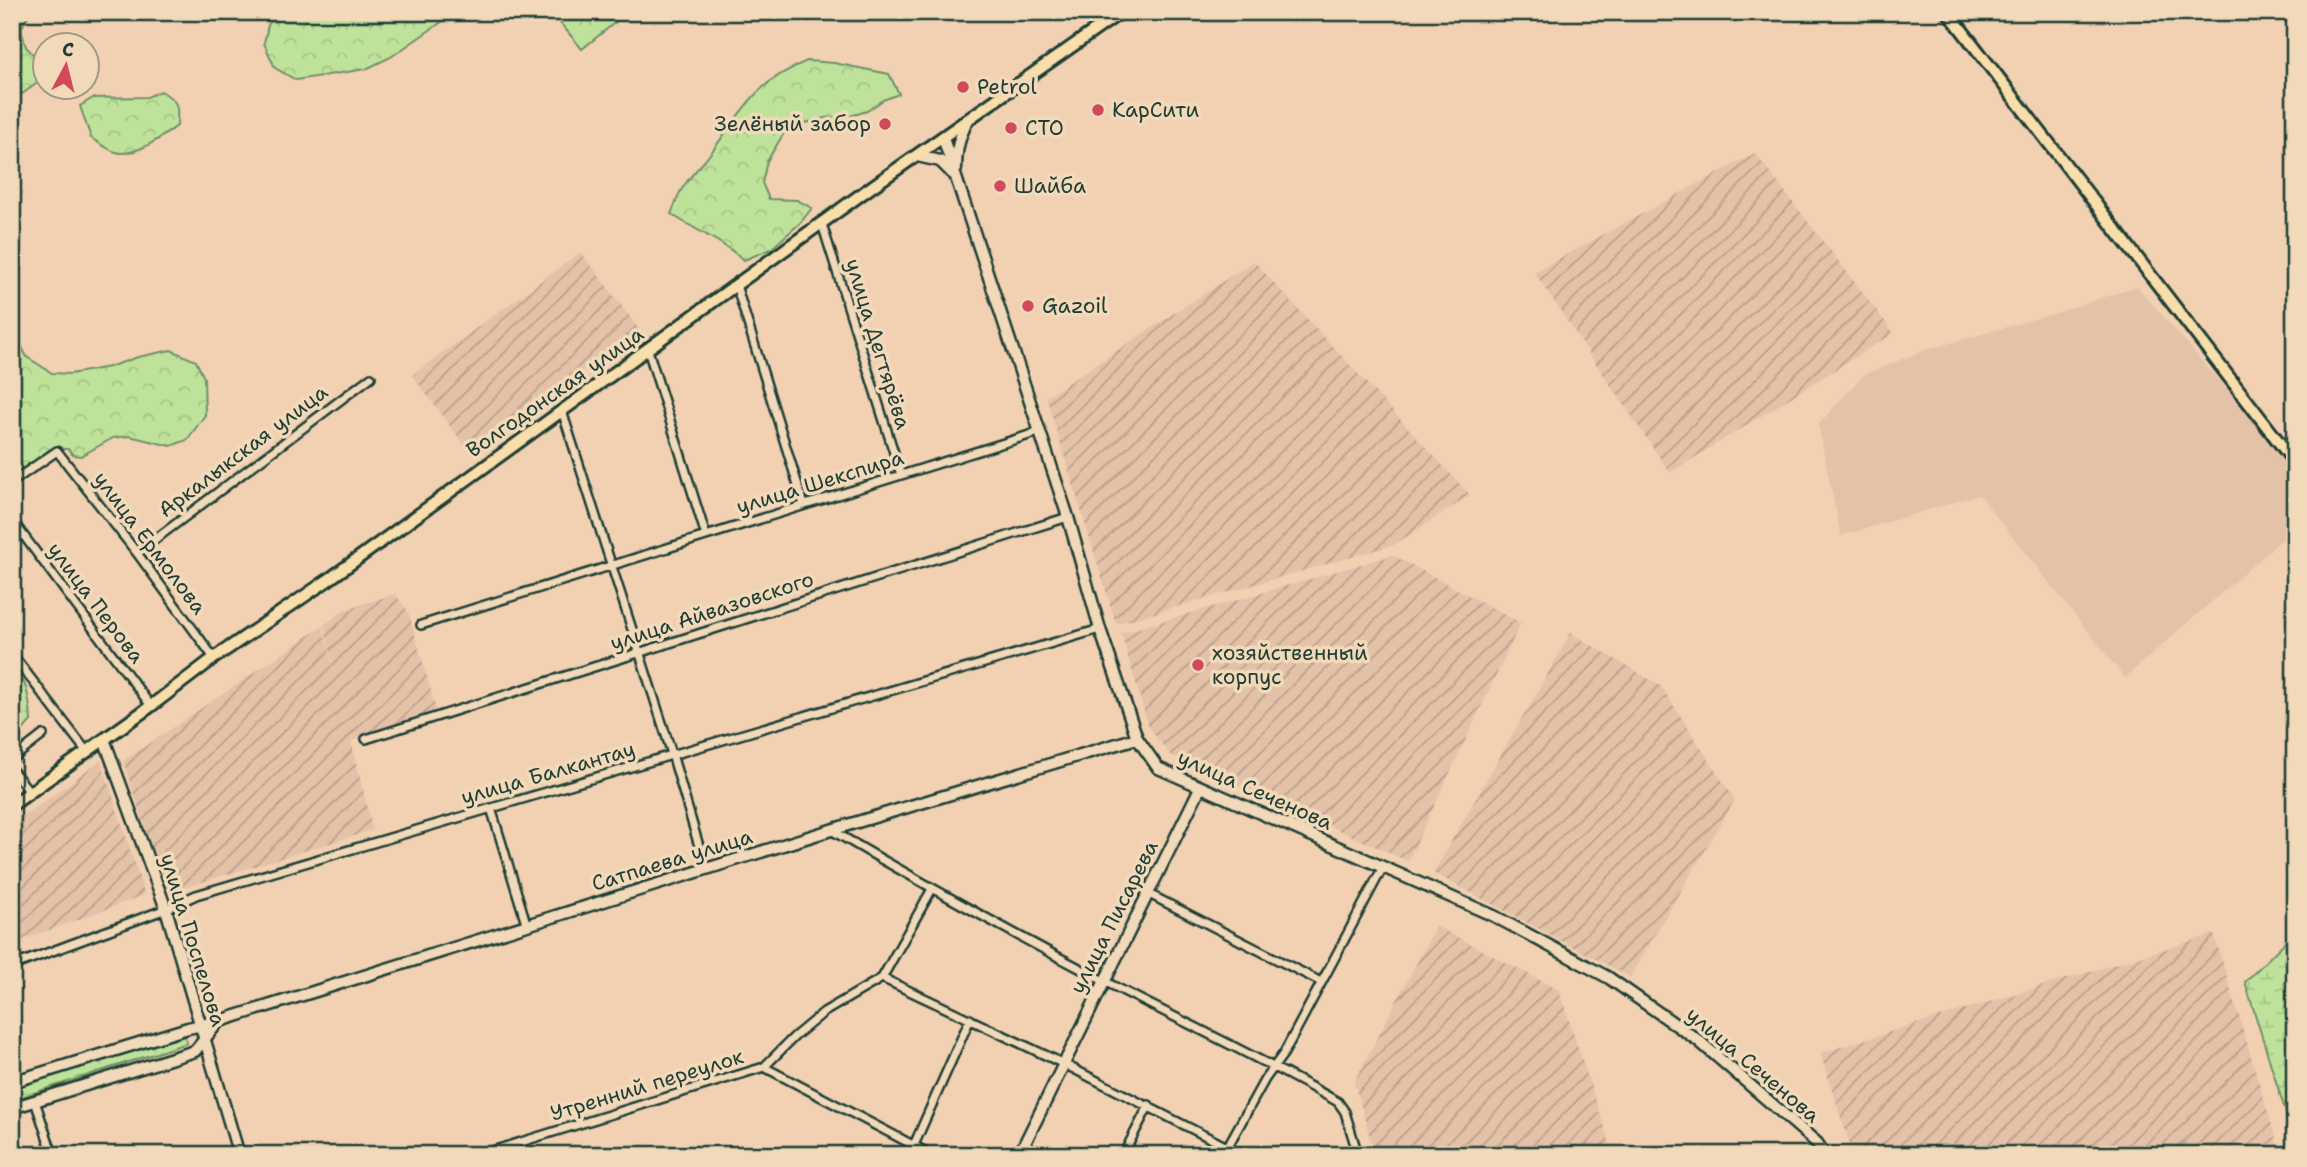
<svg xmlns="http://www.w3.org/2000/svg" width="2307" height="1167" font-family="'Shantell Sans',sans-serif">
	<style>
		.built { fill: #e4c2a8 }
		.industrial { fill: url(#industrial-furrows) }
		.forest { fill: url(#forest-crowns); stroke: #6f9068; stroke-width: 2 }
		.wetland { fill: url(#wetland-marsh); stroke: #6f9068; stroke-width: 2 }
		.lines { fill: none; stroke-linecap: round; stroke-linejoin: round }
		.street-casing { stroke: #1f3d34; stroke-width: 12 }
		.secondary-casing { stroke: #1f3d34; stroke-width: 15 }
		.primary-casing { stroke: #1f3d34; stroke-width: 16 }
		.street { stroke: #f1d9b9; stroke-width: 7 }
		.secondary { stroke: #f1d9b9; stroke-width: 10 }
		.primary { stroke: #f9deab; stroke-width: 10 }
		.poi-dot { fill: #d1495b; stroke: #f1d9b9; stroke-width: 2.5 }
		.labels { text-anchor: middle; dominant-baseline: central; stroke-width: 7; stroke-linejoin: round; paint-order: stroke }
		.poi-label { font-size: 21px; fill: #1f3d34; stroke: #f1d9b9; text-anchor: start }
		.street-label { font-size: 21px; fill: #1f3d34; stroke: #f1d9b9 }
	</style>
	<defs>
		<pattern id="industrial-furrows" width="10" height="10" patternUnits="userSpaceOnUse" patternTransform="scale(1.75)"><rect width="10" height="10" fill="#e4c2a8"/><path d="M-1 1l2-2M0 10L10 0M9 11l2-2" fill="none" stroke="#b89f8a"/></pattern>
		<pattern id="forest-crowns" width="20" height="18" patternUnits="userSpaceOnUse" patternTransform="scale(1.75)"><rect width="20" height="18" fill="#bfe29b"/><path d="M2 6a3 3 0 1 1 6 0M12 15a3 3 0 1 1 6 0" fill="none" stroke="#a4c386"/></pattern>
		<pattern id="wetland-marsh" width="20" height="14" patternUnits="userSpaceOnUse" patternTransform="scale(1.75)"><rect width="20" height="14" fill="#bfe29b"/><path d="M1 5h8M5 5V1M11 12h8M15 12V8" fill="none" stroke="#a4c386"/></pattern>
	</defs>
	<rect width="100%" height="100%" fill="#f2d1b3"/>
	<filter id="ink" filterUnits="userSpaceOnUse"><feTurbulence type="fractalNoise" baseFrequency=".0143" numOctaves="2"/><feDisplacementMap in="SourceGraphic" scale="14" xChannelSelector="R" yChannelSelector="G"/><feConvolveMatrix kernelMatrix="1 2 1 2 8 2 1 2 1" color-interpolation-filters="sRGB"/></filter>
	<g filter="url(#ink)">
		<path class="built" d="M 2137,286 L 2295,468 L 2295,528 L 2125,678 L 1979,495 L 1841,536 L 1818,425 L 1863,375 L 1922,351 L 2059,312 Z"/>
		<path class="industrial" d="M 1755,153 L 1894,333 L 1670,473 L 1534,272 Z
			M 581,252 L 639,329 L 470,453 L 412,375 Z
			M 1254,261 L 1470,495 L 1394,545 L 1116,624 L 1046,397 Z
			M 1393,555 L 1521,623 L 1408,861 L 1170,755 L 1149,728 L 1121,633 Z
			M 395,594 L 408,611 L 438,715 L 351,741 L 373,830 L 167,893 L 123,761 L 323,626 L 339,692 L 324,625 L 345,609 Z
			M 1571,633 L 1661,686 L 1735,800 L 1630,977 L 1433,873 Z
			M 101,760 L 145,895 L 12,944 L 12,825 Z
			M 1436,926 L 1559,990 L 1614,1155 L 1375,1155 L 1354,1082 Z
			M 2214,934 L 2281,1155 L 1853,1155 L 1820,1053 Z"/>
		<path class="forest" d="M 12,12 L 30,12 L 21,29 L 26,47 L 45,66 L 46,77 L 12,101 Z
			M 278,12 L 456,12 L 391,57 L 366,69 L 296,80 L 275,68 L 264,43 L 268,25 Z
			M 551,12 L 628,12 L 582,49 Z
			M 807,61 L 834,63 L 889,74 L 899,94 L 883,100 L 867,111 L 840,119 L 826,118 L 805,123 L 784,133 L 767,161 L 762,183 L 769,199 L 797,200 L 812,208 L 800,223 L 771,249 L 744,260 C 722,241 695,230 671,214 C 675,206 677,196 682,189 C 690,175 704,163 713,150 C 744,108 756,82 807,61 Z
			M 161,91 C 179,102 178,105 177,126 C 163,136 134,158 116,152 C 108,150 99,143 91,138 L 80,106 L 93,98 L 147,97 Z
			M 12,329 L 27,357 L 52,373 L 70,374 L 109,367 L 138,357 L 171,350 L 196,361 L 204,378 L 205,415 L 187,440 L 171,446 L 129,436 L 113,438 L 81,456 L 73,455 L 68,449 L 51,449 L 12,477 Z
			M 12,661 C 26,679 30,699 31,721 L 23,730 L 12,732 Z
			M 182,1027 L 187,1043 L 12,1100 L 12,1082 Z"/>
		<path class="wetland" d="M 2295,932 L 2295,1142 L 2245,982 Z"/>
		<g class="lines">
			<defs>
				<path id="street" d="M 822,224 L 901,475
					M 736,285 L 804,505
					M 648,350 L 706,536
					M 562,411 L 672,754 L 706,870
					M 12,482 L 57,451 L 137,553 L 214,658
					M 12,520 L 151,706
					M 137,553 L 371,377
					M 421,625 L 1039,432
					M 12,654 L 87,752
					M 366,739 L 1068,517
					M 12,759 L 43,735
					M 12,770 L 30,792
					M 491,808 L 527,926
					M 831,830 C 920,882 1010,932 1102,980 C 1181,1021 1261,1058 1338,1102 L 1345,1112 L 1358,1155
					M 1147,893 L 1321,982
					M 12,966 L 166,909 L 196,895 L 1100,629
					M 882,978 L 1062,1063 L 1243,1155
					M 764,1067 L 794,1037 L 824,1012 L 882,978 L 932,889
					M 35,1101 L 53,1155
					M 914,1145 L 970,1019
					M 479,1155 L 764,1067 L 932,1155
					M 1123,1155 L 1149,1105
					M 1223,1155 L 1265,1079 L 1284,1053 L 1383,867"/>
				<path id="secondary" d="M 943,138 L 1068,517 L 1100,629 L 1137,738 L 1158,768 L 1494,916 L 1609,978 L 1699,1041 L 1817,1143 L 1825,1155
					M 917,156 L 940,161 L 953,174
					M 956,169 C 956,150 959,137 968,120
					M 104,739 L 166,909 L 239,1155
					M 12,1082 L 188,1028 L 220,1021 L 831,830 L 1137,738
					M 12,1108 L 195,1051 L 219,1021
					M 1019,1155 L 1200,788"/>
				<path id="primary" d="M 1948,12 L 2295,463
					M 12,805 L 151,706 L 214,658 L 328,580 L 870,188 L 1121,12"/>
			</defs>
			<use href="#street" class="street-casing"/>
			<use href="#secondary" class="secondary-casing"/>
			<use href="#primary" class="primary-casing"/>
			<use href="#street" class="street"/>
			<use href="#secondary" class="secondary"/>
			<use href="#primary" class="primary"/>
		</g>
	</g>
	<g class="poi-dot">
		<circle cx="963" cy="87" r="7"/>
		<circle cx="1098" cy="110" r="7"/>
		<circle cx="885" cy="124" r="7"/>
		<circle cx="1011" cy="128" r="7"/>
		<circle cx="1000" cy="186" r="7"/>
		<circle cx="1028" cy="306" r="7"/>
		<circle cx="1198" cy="665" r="7"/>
	</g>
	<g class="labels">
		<g class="poi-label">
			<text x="977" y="87">Petrol</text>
			<text x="1112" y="110">КарСити</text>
			<text x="871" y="124" text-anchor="end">Зелёный забор</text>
			<text x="1025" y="128">СТО</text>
			<text x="1014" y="186">Шайба</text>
			<text x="1042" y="306">Gazoil</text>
			<text x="1212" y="653">хозяйственный<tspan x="1212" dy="24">корпус</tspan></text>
		</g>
		<g class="street-label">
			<text transform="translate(878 344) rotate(73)">улица Дегтярёва</text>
			<text transform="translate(555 392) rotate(-35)">Волгодонская улица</text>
			<text transform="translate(243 451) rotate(-37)">Аркалыкская улица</text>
			<text transform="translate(820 482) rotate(-17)">улица Шекспира</text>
			<text transform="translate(150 543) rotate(53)">улица Ермолова</text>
			<text transform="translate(96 603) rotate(53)">улица Перова</text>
			<text transform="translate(712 611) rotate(-18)">улица Айвазовского</text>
			<text transform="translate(548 773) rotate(-16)">улица Балкантау</text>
			<text transform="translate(1255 790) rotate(24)">улица Сеченова</text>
			<text transform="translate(672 860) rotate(-17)">Сатпаева улица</text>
			<text transform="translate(1114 917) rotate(-63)">улица Писарева</text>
			<text transform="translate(193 940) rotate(73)">улица Поспелова</text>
			<text transform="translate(1753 1065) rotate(40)">улица Сеченова</text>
			<text transform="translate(647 1085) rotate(-17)">Утренний переулок</text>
		</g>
	</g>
	<rect width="2307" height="1167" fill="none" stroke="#f1d9b9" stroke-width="42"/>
	<rect x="21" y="21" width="2265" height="1125" fill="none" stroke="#1f3d34" stroke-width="2.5" filter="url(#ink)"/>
	<g transform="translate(66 66) rotate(7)"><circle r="33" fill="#f1d9b9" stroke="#9d9b84" stroke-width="2"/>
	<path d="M0-5L12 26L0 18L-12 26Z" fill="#d1495b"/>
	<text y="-10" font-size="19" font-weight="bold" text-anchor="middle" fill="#1f3d34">С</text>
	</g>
</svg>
